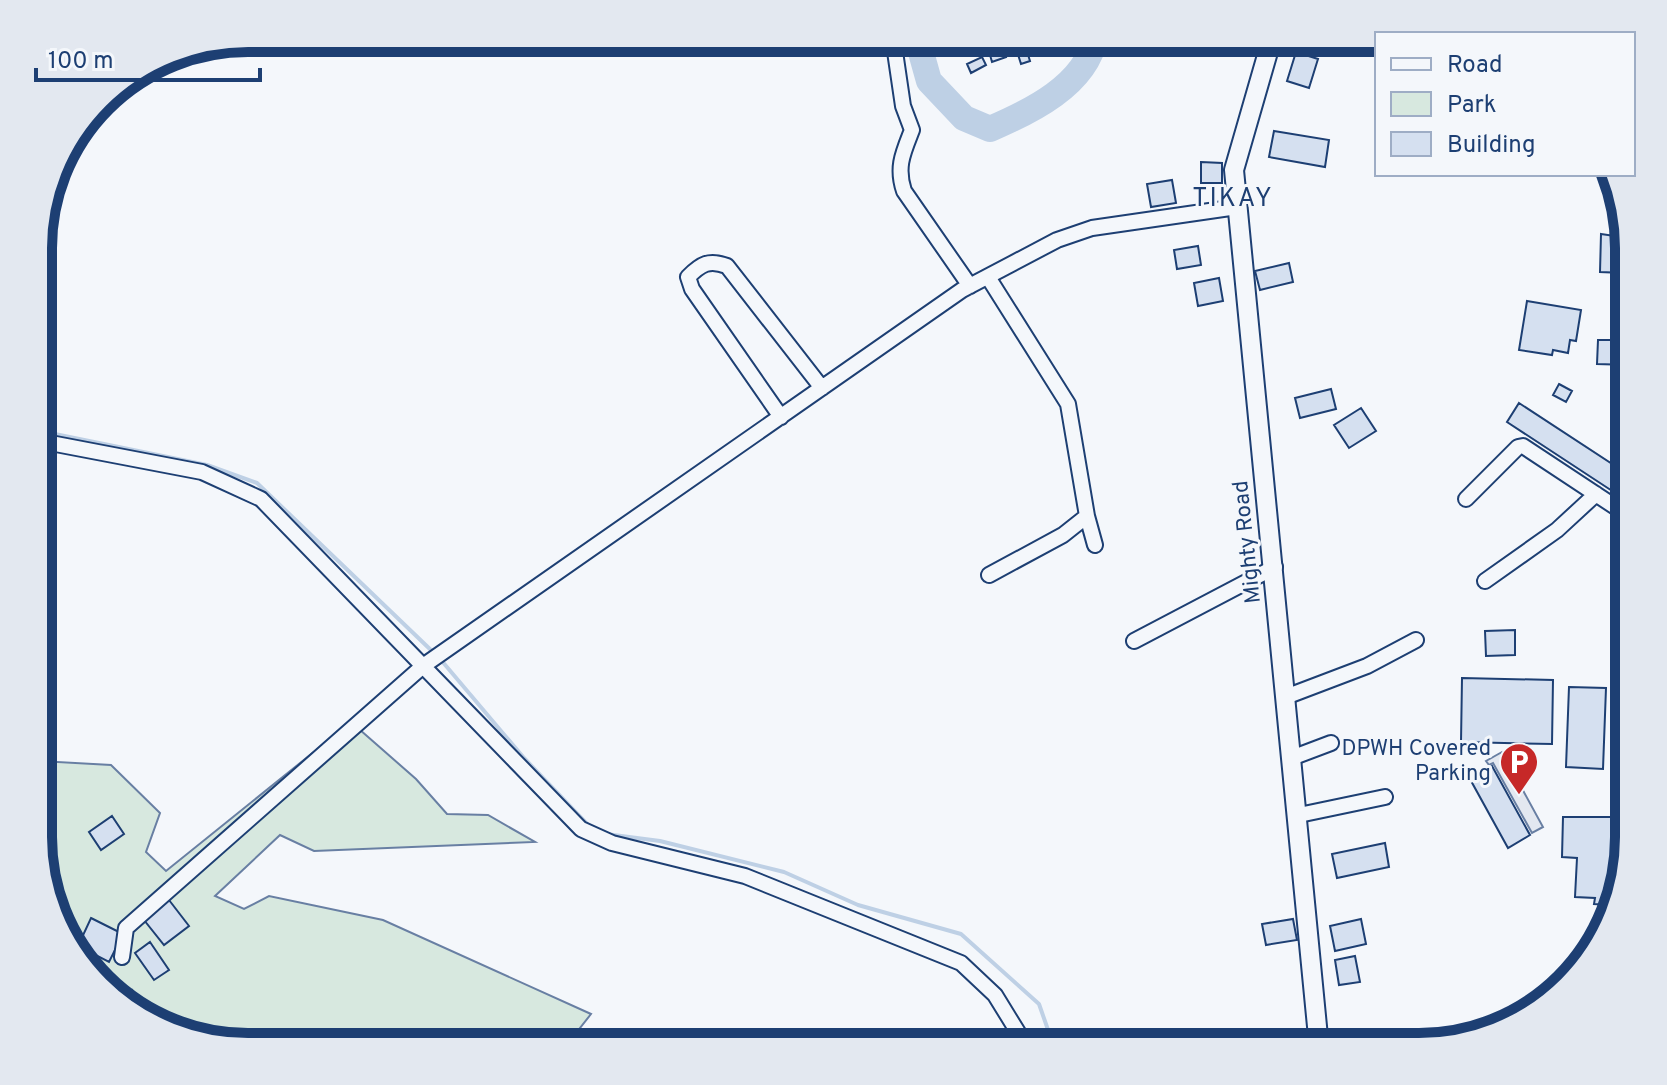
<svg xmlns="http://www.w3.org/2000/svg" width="1667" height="1085" font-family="Overpass,sans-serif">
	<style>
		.green { fill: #d7e8df; stroke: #687fa3; stroke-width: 2 }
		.parking { fill: #e3e8f0; stroke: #687fa3; stroke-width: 2 }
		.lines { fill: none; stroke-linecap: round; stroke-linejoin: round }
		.stream { stroke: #bed0e5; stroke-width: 4 }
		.river { stroke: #bed0e5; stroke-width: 26 }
		.building { fill: #d5e0f0; stroke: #1d3f73; stroke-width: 2 }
		.street-casing { stroke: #1d3f73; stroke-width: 18 }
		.secondary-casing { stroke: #1d3f73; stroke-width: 22 }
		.street { stroke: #f4f7fb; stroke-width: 14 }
		.secondary { stroke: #f4f7fb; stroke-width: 18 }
		.labels { text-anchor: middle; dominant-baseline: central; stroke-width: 6; stroke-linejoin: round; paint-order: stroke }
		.street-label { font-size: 22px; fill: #1d3f73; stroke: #f4f7fb }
		.poi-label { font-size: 22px; fill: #1d3f73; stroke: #f4f7fb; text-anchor: end }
		.quarter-label { font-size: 26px; letter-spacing: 2px; fill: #1d3f73; stroke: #f4f7fb }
		.rim { fill: none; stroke: #1d3f73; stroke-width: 10 }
	</style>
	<rect width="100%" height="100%" fill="#f4f7fb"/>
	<path class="green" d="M 351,722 L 416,779 L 447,814 L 488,815 L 535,842 L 314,851 L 280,835 L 215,896 L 244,909 L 269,896 L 383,920 L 591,1014 L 565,1047 L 248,1047 L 131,1011 L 66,942 L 40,864 L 40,761 L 111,765 L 160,813 L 146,852 L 166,871 Z"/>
	<path class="parking" d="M 1502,752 L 1543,827 L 1532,833 L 1493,763 L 1489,765 L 1486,761 Z"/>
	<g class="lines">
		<path class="stream" d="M 40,431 L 207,465 L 257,483 L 434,653
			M 441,660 L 524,758 L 589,826
			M 606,834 L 660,841 L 784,872 L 858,905 L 961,934 L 1039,1004 L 1054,1047"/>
		<path class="river" d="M 917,38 L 929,81 L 964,118 L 990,129 C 1030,112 1086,85 1095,38"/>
	</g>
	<path class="building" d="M 1024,42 L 1030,61 L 1021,64 L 1015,45 Z
		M 1004,50 L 1006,57 L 992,62 L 990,55 Z
		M 1296,52 L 1318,59 L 1309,88 L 1287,81 Z
		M 982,57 L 986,65 L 971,73 L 967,64 Z
		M 1274,131 L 1329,140 L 1325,167 L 1269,157 Z
		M 1201,162 L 1222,163 L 1222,183 L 1201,183 Z
		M 1172,180 L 1176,203 L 1151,207 L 1147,184 Z
		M 1601,234 L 1629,238 L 1629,296 L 1623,295 L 1624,273 L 1600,272 Z
		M 1198,246 L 1201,265 L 1177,269 L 1174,250 Z
		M 1289,263 L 1293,282 L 1260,290 L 1255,271 Z
		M 1219,278 L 1223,301 L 1198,306 L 1194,283 Z
		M 1527,301 L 1581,310 L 1576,341 L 1570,340 L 1568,353 L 1553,350 L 1552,355 L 1519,350 Z
		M 1598,340 L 1629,340 L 1629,365 L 1597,364 Z
		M 1559,384 L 1572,391 L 1566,402 L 1553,395 Z
		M 1331,389 L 1336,409 L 1300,418 L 1295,398 Z
		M 1519,403 L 1629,475 L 1629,502 L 1507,422 Z
		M 1361,408 L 1376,431 L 1349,448 L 1334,425 Z
		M 1515,630 L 1515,655 L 1486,656 L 1485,631 Z
		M 1462,678 L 1553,680 L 1552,744 L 1461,742 Z
		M 1569,687 L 1606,688 L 1603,769 L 1566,767 Z
		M 1492,766 L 1530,835 L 1508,848 L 1470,779 Z
		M 112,816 L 124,834 L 101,850 L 89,832 Z
		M 1563,817 L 1623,817 L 1620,876 L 1610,905 L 1594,904 L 1595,898 L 1575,897 L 1577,858 L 1562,857 Z
		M 1385,843 L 1389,867 L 1337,878 L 1332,854 Z
		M 169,900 L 189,926 L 164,945 L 144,920 Z
		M 91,918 L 123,934 L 109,962 L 78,946 Z
		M 1293,919 L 1297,940 L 1266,945 L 1262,924 Z
		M 1361,919 L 1366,944 L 1335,951 L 1330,926 Z
		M 150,942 L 169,970 L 154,980 L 135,953 Z
		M 1355,956 L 1360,982 L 1339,985 L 1335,960 Z
		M 132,990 L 140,999 L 129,1009 L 121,1000 Z"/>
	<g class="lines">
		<defs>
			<path id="street" d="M 893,38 L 903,106 L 912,130 C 903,153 896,167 904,191 L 970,286
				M 988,277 L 1068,404 L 1087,516 L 1063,535 L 989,575
				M 781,417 L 692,289 L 688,277 C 701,264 709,259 727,266 L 822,388
				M 40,441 L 202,472 L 261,499 L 581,829 L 612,843 L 745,876 L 961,963 L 995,995 L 1027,1047
				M 1466,499 L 1518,447 L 1523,446 L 1629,516
				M 1087,516 L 1095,545
				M 1485,581 L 1557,530 L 1596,494
				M 1134,641 L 1275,567
				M 1288,696 L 1367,666 L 1416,640
				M 1294,757 L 1331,743
				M 1299,815 L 1385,797
				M 122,957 L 126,928 L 423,666 L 962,290 L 1057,240 L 1092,228 L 1237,207"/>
			<path id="secondary" d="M 1272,38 L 1234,170 L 1319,1047"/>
		</defs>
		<use href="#street" class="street-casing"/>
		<use href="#secondary" class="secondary-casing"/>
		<use href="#street" class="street"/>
		<use href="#secondary" class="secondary"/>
	</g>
	<defs>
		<symbol id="parking-pin" viewBox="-11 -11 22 30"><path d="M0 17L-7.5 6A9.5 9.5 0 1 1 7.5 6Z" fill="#c62828" stroke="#f4f7fb"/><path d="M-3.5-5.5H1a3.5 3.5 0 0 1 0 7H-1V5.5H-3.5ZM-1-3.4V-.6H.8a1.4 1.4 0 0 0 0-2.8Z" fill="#fff"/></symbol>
	</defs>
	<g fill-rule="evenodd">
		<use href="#parking-pin" x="1497" y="740" width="44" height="60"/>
	</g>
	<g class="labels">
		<g class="street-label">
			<text transform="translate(1248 542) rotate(-96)">Mighty Road</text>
		</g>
		<g class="poi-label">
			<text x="1491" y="749">DPWH Covered<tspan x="1491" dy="25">Parking</tspan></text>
		</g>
		<g class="quarter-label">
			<text x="1233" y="199">TIKAY</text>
		</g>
	</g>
	<path d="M0 0H1667V1085H0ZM248 52H1419A196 196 0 0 1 1615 248V837A196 196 0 0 1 1419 1033H248A196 196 0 0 1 52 837V248A196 196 0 0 1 248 52Z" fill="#e3e8f0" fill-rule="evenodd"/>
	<path class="rim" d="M248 52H1419A196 196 0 0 1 1615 248V837A196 196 0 0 1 1419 1033H248A196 196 0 0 1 52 837V248A196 196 0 0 1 248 52Z"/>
	<rect x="1375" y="32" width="260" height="144" fill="#f4f7fb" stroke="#9eadc5" stroke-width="2"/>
	<rect x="1391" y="58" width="40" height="12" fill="#f4f7fb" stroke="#9eadc5" stroke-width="2"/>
	<text x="1447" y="72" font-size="24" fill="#1d3f73">Road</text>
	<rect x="1391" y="92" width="40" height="24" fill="#d7e8df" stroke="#9eadc5" stroke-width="2"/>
	<text x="1447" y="112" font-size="24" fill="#1d3f73">Park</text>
	<rect x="1391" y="132" width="40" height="24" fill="#d5e0f0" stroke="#9eadc5" stroke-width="2"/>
	<text x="1447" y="152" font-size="24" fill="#1d3f73">Building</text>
	<path d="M36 68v12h224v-12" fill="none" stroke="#1d3f73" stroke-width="4"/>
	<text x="48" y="68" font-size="24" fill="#1d3f73" stroke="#f4f7fb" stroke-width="6" paint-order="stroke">100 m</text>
</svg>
